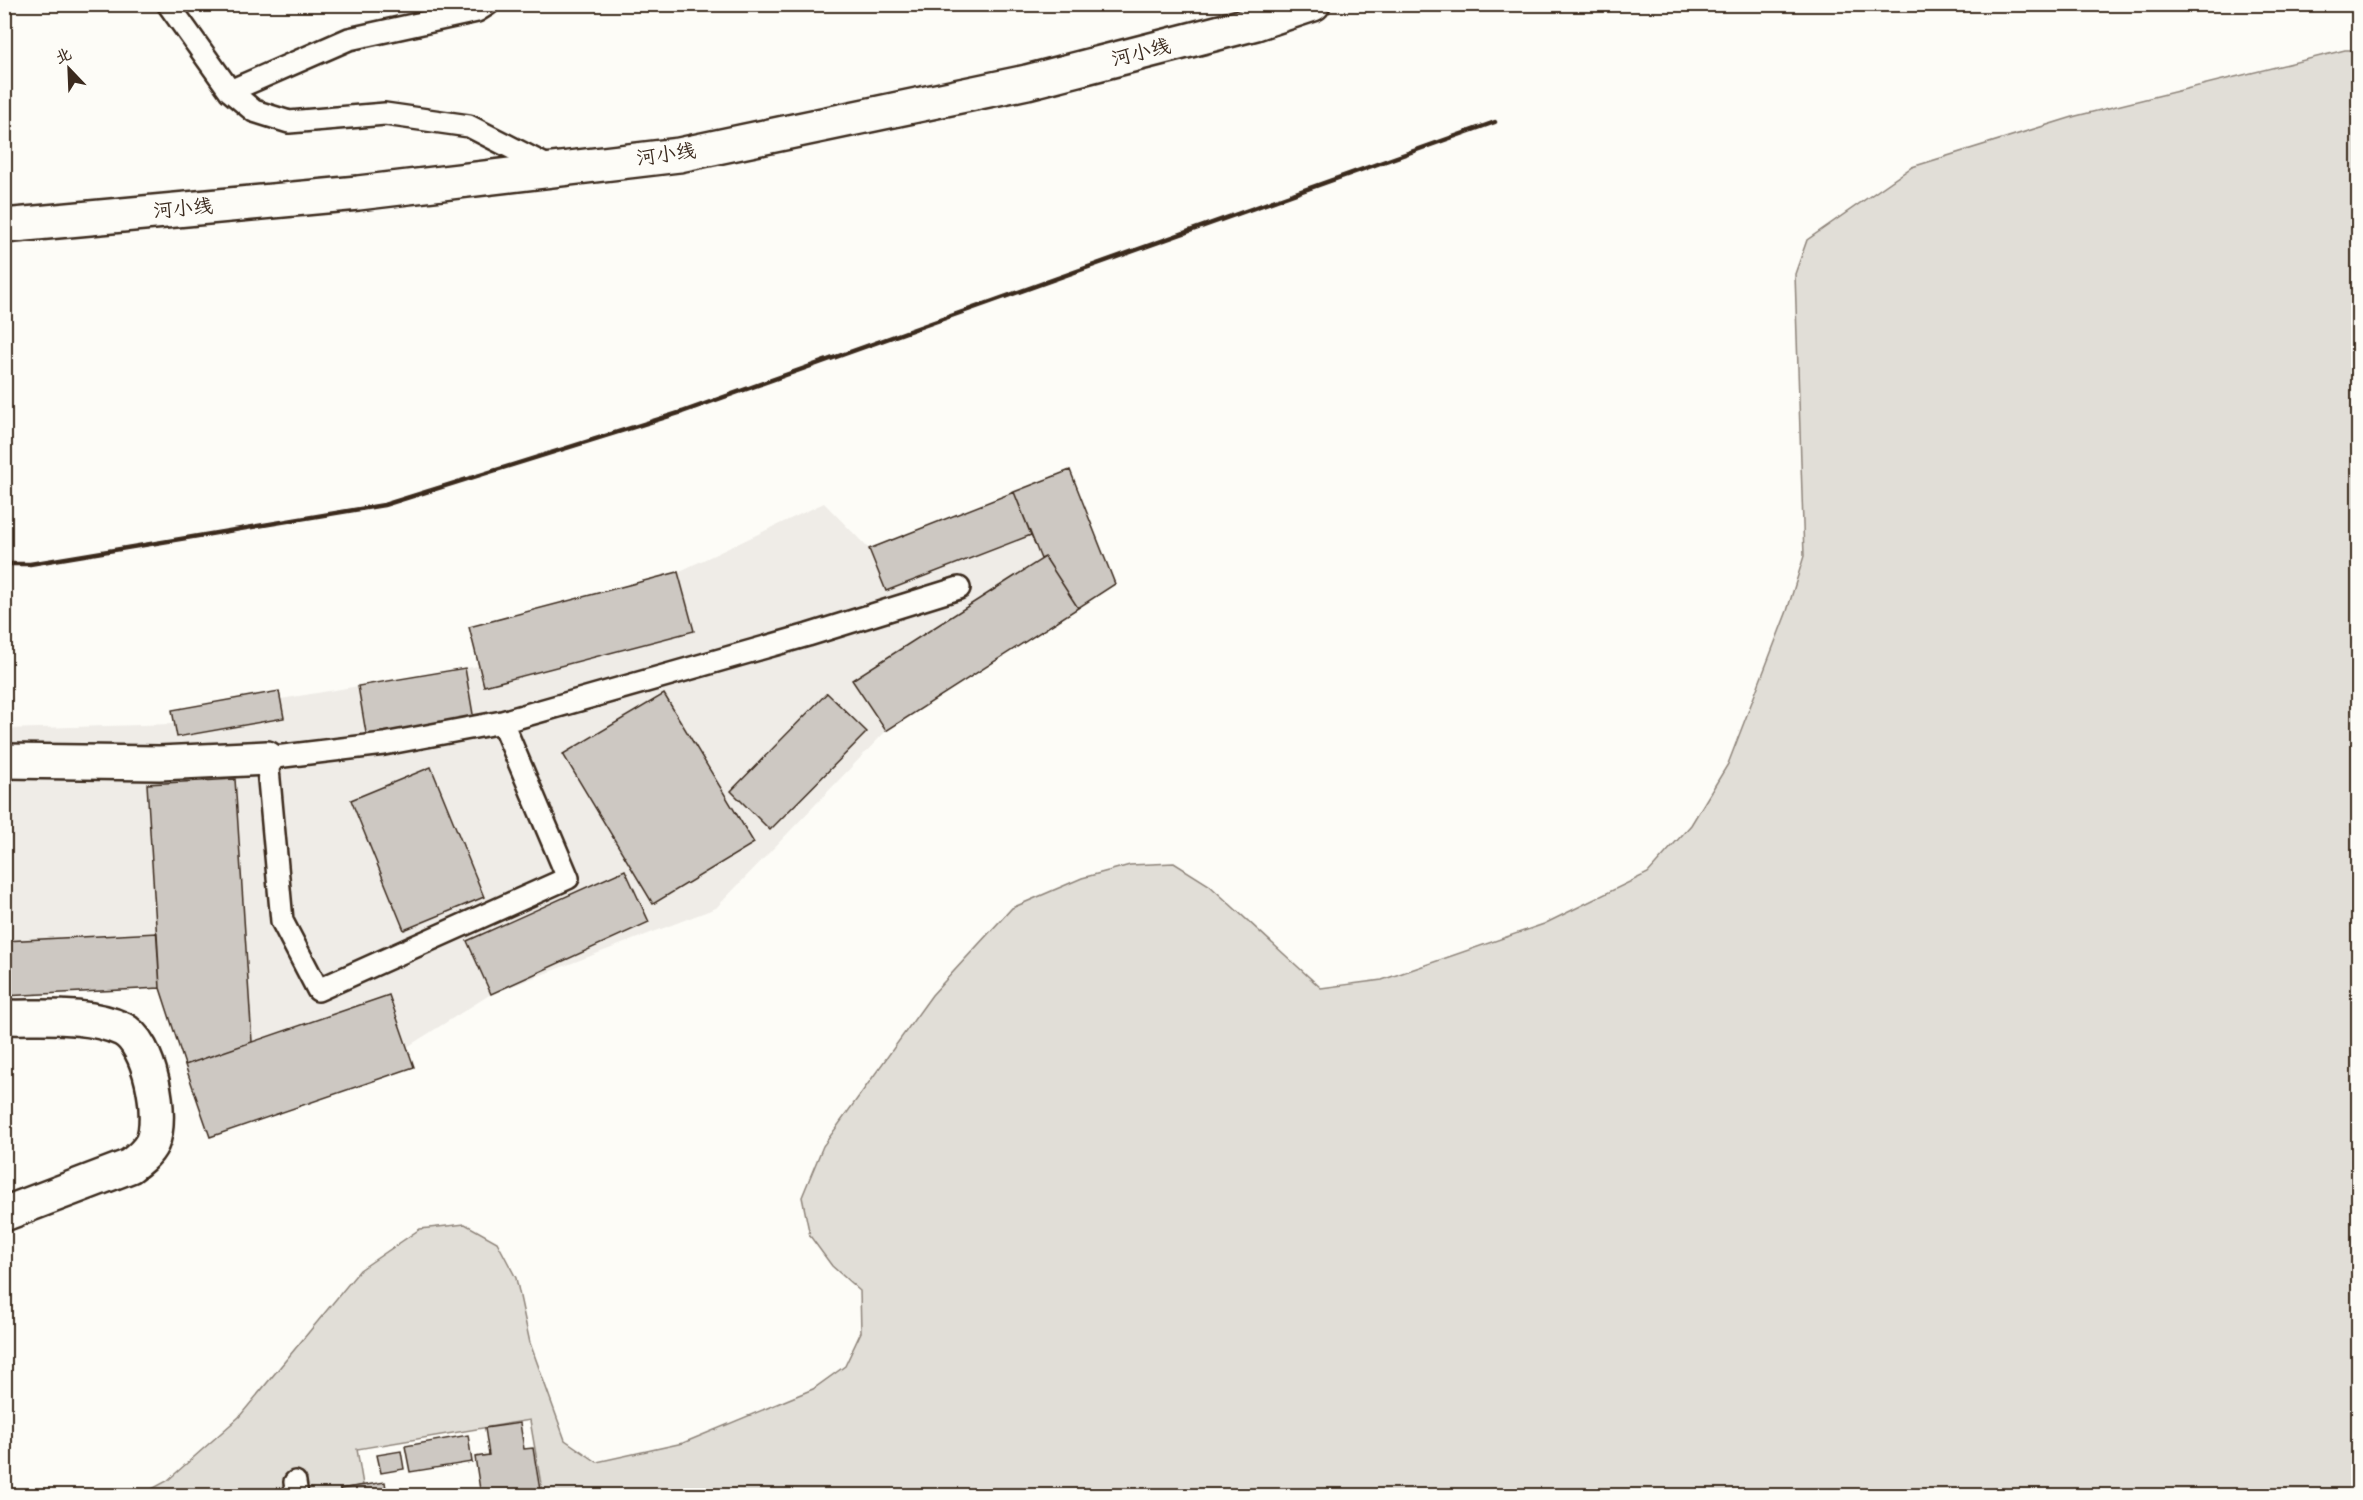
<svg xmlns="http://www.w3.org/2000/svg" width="2363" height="1500" font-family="'Balsamiq Sans','LXGW WenKai TC',sans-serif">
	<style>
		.built { fill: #efece7 }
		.green { fill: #e1ded7; stroke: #8e847a; stroke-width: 1.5 }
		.building { fill: #cdc8c2; stroke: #3b2a1e; stroke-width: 1.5 }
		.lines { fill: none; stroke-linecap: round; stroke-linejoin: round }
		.service-casing { stroke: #3b2a1e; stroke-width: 26 }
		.minor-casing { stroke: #3b2a1e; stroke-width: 38 }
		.tertiary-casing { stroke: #3b2a1e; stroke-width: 38 }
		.service { stroke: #fdfcf7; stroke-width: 21 }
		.minor { stroke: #fdfcf7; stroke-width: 33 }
		.tertiary { stroke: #fdfcf7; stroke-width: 33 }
		.rail { stroke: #3b2a1e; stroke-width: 4.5 }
		.labels { text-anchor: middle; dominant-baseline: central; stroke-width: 5; stroke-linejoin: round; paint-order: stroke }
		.street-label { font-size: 20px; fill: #3b2a1e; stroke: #fdfcf7 }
	</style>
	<rect width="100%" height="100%" fill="#fdfcf7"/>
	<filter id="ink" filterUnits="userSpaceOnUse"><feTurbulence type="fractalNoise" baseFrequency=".0167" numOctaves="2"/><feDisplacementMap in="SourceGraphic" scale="12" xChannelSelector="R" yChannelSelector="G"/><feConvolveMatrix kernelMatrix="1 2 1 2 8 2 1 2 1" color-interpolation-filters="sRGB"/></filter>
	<g filter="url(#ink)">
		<path class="built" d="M 1070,470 L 1115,584 L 886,731 L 716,908 L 491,994 L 407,1047 L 414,1067 L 210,1137 L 160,988 L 5,996 L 5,729 L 174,724 L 172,710 L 279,691 L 281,699 L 478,666 L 469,627 L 678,572 L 824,503 L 869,549 Z"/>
		<path class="green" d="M 2345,50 L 2358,50 L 2358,1495 L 543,1496 L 530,1420 L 357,1449 L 363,1485 L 340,1489 L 341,1495 L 139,1496 L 167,1481 L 239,1417 L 360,1270 L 420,1229 L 465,1224 L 497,1242 L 516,1278 L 530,1343 L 565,1440 L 597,1462 L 683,1443 L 813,1389 L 845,1366 L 861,1332 L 860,1291 L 832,1266 L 810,1236 L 802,1197 L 823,1146 L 932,995 L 1012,908 L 1082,878 L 1130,865 L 1174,863 L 1209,885 L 1321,988 L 1382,980 L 1544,924 L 1648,873 L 1691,825 L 1728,764 L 1787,611 L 1804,556 L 1795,274 L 1807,240 L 1912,167 L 2076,116 Z"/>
		<path class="building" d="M 1070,470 L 1115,584 L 1078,608 L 1045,557 L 1041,559 L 1014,492 Z
			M 1014,492 L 1031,535 L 886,591 L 869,549 Z
			M 1045,557 L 1078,608 L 886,731 L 852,680 Z
			M 678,572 L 694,631 L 484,686 L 469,627 Z
			M 465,668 L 474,720 L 367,739 L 358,686 Z
			M 279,691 L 284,718 L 177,737 L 172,710 Z
			M 827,693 L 867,732 L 770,830 L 731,791 Z
			M 664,694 L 754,843 L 653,904 L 563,754 Z
			M 431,767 L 484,897 L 404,930 L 351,800 Z
			M 235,779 L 252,1042 L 185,1065 L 160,988 L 147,784 Z
			M 625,870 L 649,922 L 491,994 L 467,941 Z
			M 157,933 L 160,988 L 4,996 L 4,941 Z
			M 389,995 L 414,1067 L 210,1137 L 185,1065 Z
			M 520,1423 L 524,1449 L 533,1448 L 541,1496 L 481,1496 L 475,1457 L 489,1455 L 485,1428 Z
			M 468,1435 L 472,1462 L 410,1472 L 405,1446 Z
			M 401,1451 L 404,1469 L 381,1473 L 377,1455 Z
			M 385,1482 L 387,1496 L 341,1496 L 340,1489 Z"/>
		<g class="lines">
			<defs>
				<path id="service" d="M 168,4 L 230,91 L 254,111 L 289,122 L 385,114 L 469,126 L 553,169
					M 230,91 L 349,39 L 477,11 L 488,4
					M 502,722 L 568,878 L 318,990 L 282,921 L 267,758 L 384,744 L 502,722 L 808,635 L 959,588
					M 295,1482 L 297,1496"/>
				<path id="minor" d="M 4,761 L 159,763 L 267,758
					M 4,1017 C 43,1018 87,1013 122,1029 C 150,1042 164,1117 152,1143 C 147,1153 138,1160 130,1166 L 4,1214"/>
				<path id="tertiary" d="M 4,226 L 358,193 L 679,155 L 1027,82 L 1256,23 L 1313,4"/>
			</defs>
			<use href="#service" class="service-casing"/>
			<use href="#minor" class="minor-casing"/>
			<use href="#tertiary" class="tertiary-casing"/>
			<use href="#service" class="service"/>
			<use href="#minor" class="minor"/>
			<use href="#tertiary" class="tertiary"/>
			<path class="rail" d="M 4,564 L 30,564 L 384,505 L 682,412 L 1495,122"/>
		</g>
	</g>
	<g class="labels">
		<g class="street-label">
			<text transform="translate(1141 53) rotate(-14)">河小线</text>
			<text transform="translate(666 155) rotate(-8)">河小线</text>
			<text transform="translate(183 209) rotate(-5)">河小线</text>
		</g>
	</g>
	<rect width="2363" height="1500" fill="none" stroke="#fdfcf7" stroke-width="24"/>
	<rect x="12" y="12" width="2339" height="1476" fill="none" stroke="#3b2a1e" stroke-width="2" filter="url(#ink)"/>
	<g transform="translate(69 69) rotate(337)" stroke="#fdfcf7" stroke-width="4.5" paint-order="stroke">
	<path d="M0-4.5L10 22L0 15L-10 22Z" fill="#3b2a1e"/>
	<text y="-9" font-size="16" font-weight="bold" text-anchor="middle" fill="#3b2a1e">北</text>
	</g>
</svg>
